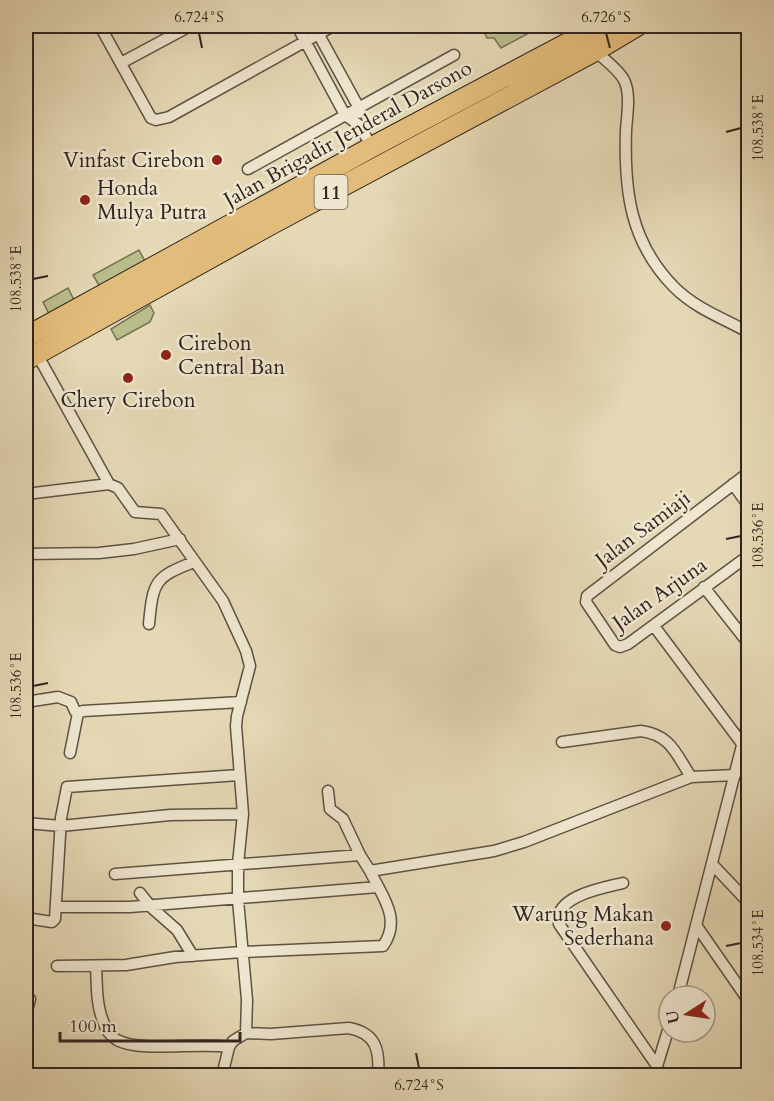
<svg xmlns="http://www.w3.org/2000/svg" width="774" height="1101" font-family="Cardo,serif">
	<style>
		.green { fill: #b9bd8a; stroke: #757154; stroke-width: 1.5 }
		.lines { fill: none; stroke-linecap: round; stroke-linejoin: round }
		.street-casing { stroke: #5e5244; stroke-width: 13 }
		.highway-casing { stroke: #31251f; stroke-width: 22 }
		.street { stroke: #eee6cf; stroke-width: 10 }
		.highway { stroke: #e2bc7a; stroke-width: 20 }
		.ticks { fill: none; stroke: #31251f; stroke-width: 2 }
		.poi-dot { fill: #8f2418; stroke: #eee6cf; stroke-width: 2 }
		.labels { text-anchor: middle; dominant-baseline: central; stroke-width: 5; stroke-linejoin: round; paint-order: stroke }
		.shield { fill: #eee6cf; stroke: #6a5f54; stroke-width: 1.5 }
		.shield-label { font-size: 20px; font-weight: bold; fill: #31251f }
		.street-label { font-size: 21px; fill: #31251f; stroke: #eee6cf }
		.poi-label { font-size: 21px; fill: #31251f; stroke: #eee6cf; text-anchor: end }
		.neatline { fill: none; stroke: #31251f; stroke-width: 2 }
		.ticks-label { font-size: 15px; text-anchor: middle; fill: #31251f }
	</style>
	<rect width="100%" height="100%" fill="#e5d8b5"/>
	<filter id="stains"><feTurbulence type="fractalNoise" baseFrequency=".00333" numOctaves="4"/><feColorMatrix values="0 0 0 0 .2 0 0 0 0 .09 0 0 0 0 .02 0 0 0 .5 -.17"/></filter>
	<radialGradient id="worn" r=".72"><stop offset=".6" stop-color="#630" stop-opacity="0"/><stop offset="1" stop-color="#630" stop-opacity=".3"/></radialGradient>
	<path class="green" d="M 481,26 L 542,26 L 501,48 L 494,38 L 487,38 Z
		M 139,250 L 146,263 L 100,287 L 93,275 Z
		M 68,288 L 75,302 L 50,316 L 43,302 Z
		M 150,305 L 154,313 L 150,322 L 117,340 L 111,329 Z"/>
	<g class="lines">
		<defs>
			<path id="street" d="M 100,26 L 151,118 L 156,120 L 169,117 L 333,26
				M 297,26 L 345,115 L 359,125 L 372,147
				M 314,26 L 359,108 L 359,113
				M 595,51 C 604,59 618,69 624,80 C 631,94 627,115 626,130 C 624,191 630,242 674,287 C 696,309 723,318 748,332
				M 121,63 L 190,26
				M 248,169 L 454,55
				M 37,354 L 109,484 L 118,488 L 135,512 L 161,514 L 223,601 L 246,651 L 250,666 L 237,716 L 236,726 L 243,814 L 238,864 L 238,900 L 247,1000 L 246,1033
				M 748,473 L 587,596 L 586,602 L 615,645 L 620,647 L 628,644 L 748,556
				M 733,484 L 748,505
				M 26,494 L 109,484
				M 26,554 L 99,553 L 134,549 L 180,539
				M 704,587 L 748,643
				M 149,624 C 153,581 155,577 194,562
				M 654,626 L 743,745
				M 26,702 L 58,697 L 71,702 L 75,711 L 78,713
				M 78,713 L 83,711 L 241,702
				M 562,742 L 641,731 C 671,735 676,754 691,777
				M 70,753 L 78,713
				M 328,791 L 330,809 L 343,819 L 360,855 L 370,871 L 494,851 L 524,842 L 691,777 L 735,775
				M 26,823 L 61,826 L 170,815 L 243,814
				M 712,864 L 748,902
				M 115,874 L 360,855
				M 623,883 C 603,888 553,896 559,924 L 657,1066
				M 140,893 L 152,908 L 177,930 L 193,956
				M 56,907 L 130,907 L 378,887
				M 26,918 L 52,922 L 55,919 L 61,818 L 67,787 L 239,775
				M 696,925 L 748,1000
				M 57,966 L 126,965 L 175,957 L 242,952 L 383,946 C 402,919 382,896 370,871
				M 96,966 C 97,984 96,1004 103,1021 C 105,1028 110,1036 117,1040 C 141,1053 199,1042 229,1047
				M 678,996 L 748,722
				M 26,1014 L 30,999
				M 222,1076 L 229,1047 L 233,1041 L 246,1033 L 271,1034 L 349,1028 C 376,1033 380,1050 378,1076
				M 654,1076 L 669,1027"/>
			<path id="highway" d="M 26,337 L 372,147 L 600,26
				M 26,360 L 268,226 L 595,51 L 637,26"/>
		</defs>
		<use href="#street" class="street-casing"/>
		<use href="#highway" class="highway-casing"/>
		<use href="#street" class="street"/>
		<use href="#highway" class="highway"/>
	</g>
	<path class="ticks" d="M 199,33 L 202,48M 606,33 L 610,48M 726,132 L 741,128M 33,279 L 48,276M 726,539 L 741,536M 33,686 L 48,683M 726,946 L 741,943M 416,1053 L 419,1068"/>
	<g class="poi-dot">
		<circle cx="217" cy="160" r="6"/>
		<circle cx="85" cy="200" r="6"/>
		<circle cx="166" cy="355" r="6"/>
		<circle cx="128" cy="378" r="6"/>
		<circle cx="666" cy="926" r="6"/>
	</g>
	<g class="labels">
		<rect class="shield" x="314.5" y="175" width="33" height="34" rx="4.5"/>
		<g class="shield-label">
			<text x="331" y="192">11</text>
		</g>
		<g class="street-label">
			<text transform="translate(348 134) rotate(-29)">Jalan Brigadir Jenderal Darsono</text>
			<text transform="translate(643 529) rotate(-37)">Jalan Samiaji</text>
			<text transform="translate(660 594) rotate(-35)">Jalan Arjuna</text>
		</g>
		<g class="poi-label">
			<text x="205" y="160">Vinfast Cirebon</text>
			<text x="97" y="188" text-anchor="start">Honda<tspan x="97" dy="24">Mulya Putra</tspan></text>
			<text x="178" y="343" text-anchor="start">Cirebon<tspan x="178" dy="24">Central Ban</tspan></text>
			<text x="128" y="400" text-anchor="middle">Chery Cirebon</text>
			<text x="654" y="914">Warung Makan<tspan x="654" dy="24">Sederhana</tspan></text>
		</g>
	</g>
	<rect width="774" height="1101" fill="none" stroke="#e5d8b5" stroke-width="66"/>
	<g transform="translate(687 1014) rotate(258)"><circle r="28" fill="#eee6cf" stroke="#a29989" stroke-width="1.5"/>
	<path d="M0-4.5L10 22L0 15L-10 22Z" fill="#8f2418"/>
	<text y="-9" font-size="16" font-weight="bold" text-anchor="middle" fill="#31251f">U</text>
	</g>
	<path d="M60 1032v9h180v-9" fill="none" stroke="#31251f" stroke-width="3"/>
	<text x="69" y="1032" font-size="18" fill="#31251f" stroke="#eee6cf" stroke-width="4.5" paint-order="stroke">100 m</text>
	<rect x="33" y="33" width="708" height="1035" class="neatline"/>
	<g class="ticks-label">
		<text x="199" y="22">6.724°S</text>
		<text x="606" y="22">6.726°S</text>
		<text transform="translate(758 128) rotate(-90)" y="5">108.538°E</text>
		<text transform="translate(16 279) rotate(-90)" y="5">108.538°E</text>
		<text transform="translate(758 536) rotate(-90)" y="5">108.536°E</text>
		<text transform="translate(16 686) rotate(-90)" y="5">108.536°E</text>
		<text transform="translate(758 943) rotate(-90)" y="5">108.534°E</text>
		<text x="419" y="1090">6.724°S</text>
	</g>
	<rect width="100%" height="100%" filter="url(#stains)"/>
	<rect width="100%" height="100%" fill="url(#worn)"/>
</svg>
